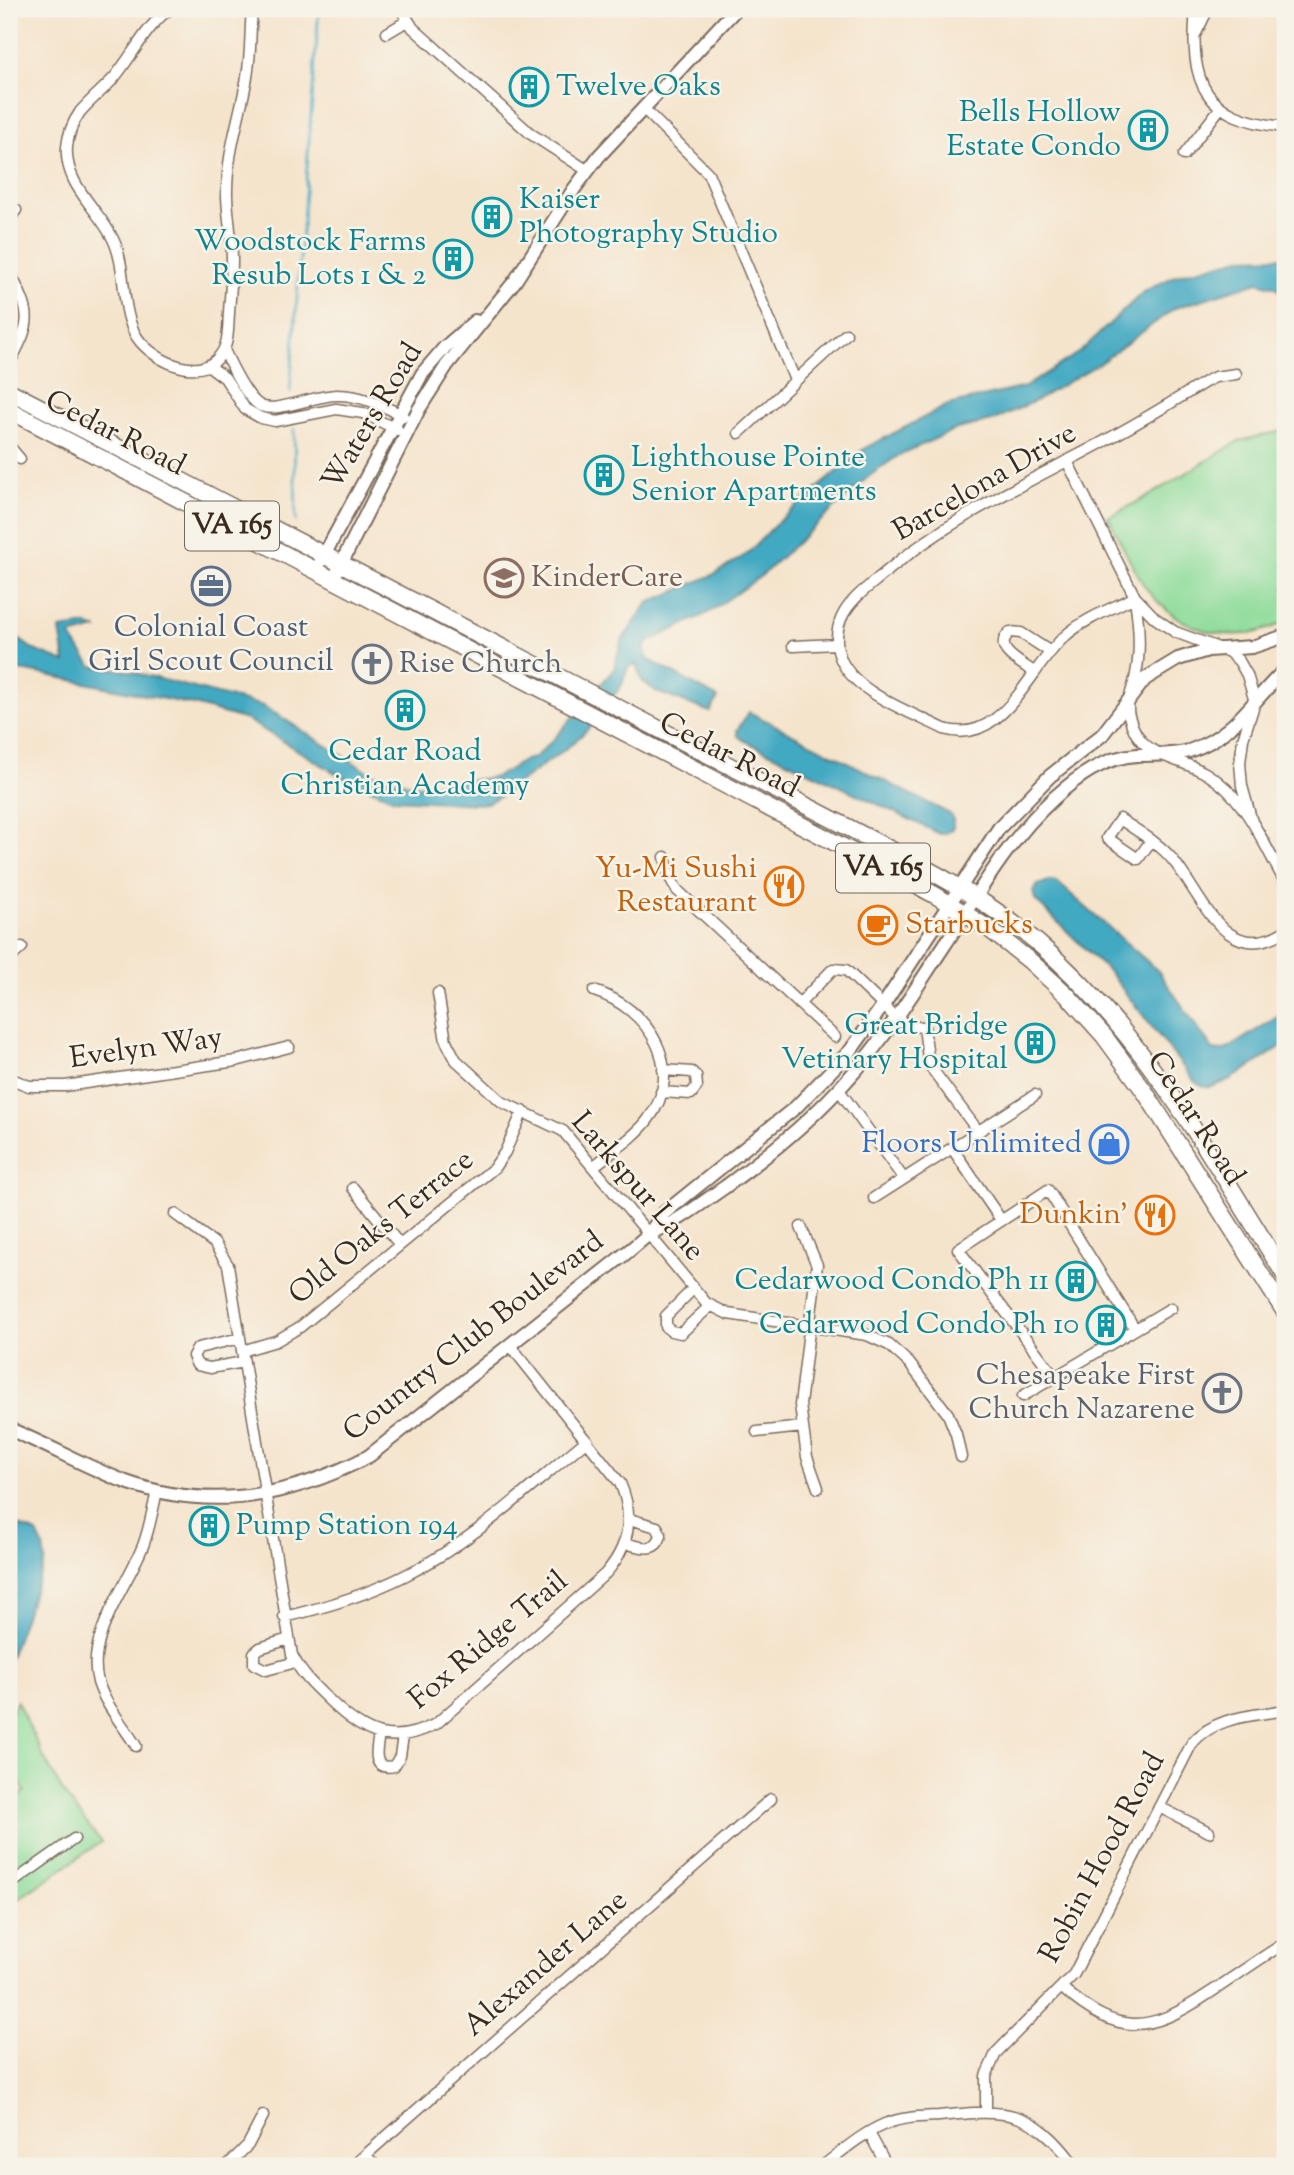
<svg xmlns="http://www.w3.org/2000/svg" width="1294" height="2175" font-family="'Sorts Mill Goudy',serif">
	<style>
		.green { fill: #8ddc9a; stroke: #64835c; stroke-width: 2 }
		.water { fill: #42a9c2; stroke: #3e6a70; stroke-width: 2 }
		.lines { fill: none; stroke-linecap: round; stroke-linejoin: round }
		.stream { stroke: #42a9c2; stroke-width: 2.5 }
		.minor-casing { stroke: #7c6b5b; stroke-width: 13 }
		.tertiary-casing { stroke: #7c6b5b; stroke-width: 16 }
		.primary-casing { stroke: #7c6b5b; stroke-width: 19 }
		.minor { stroke: #fff; stroke-width: 10 }
		.tertiary { stroke: #fff; stroke-width: 12 }
		.primary { stroke: #fff; stroke-width: 16 }
		.labels { text-anchor: middle; dominant-baseline: central; stroke-width: 5; stroke-linejoin: round; paint-order: stroke }
		.shield { fill: #f7f3e8; stroke: #73665b; stroke-width: 2 }
		.shield-label { font-size: 28px; font-weight: bold; fill: #3b2a1e }
		.culture-label { font-size: 30px; fill: #0d838f; stroke: #f7f3e8; text-anchor: end }
		.street-label { font-size: 30px; fill: #3b2a1e; stroke: #f7f3e8 }
		.education-label { font-size: 30px; fill: #785e54; stroke: #f7f3e8; text-anchor: start }
		.service-label { font-size: 30px; fill: #4e5e75; stroke: #f7f3e8 }
		.worship-label { font-size: 30px; fill: #5b616d; stroke: #f7f3e8; text-anchor: start }
		.food-label { font-size: 30px; fill: #c56008; stroke: #f7f3e8; text-anchor: end }
		.shop-label { font-size: 30px; fill: #366cbe; stroke: #f7f3e8; text-anchor: end }
	</style>
	<rect width="100%" height="100%" fill="#f7f3e8"/>
	<filter id="ink" filterUnits="userSpaceOnUse"><feTurbulence type="fractalNoise" baseFrequency=".0143" numOctaves="2"/><feDisplacementMap in="SourceGraphic" scale="14" xChannelSelector="R" yChannelSelector="G"/><feConvolveMatrix kernelMatrix="1 2 1 2 8 2 1 2 1" color-interpolation-filters="sRGB"/></filter>
	<filter id="wash" filterUnits="userSpaceOnUse"><feTurbulence type="fractalNoise" baseFrequency=".00686" numOctaves="4" result="noise"/><feDisplacementMap in="SourceGraphic" scale="28" xChannelSelector="R" yChannelSelector="G"/><feGaussianBlur stdDeviation="1.57" result="paint"/><feColorMatrix in="noise" values="0 0 0 0 0 0 0 0 0 0 0 0 0 0 0 0 0 1.4 0 .05"/><feComposite in="paint" operator="in"/></filter>
	<g filter="url(#wash)">
		<rect width="100%" height="100%" fill="#f5e4cc"/>
		<path class="green" d="M 1285,430 L 1285,622 C 1234,647 1181,634 1146,588 C 1131,567 1120,540 1108,517 L 1147,497 L 1239,441 Z
			M 17,1701 L 43,1756 L 65,1795 L 101,1842 L 9,1905 L 9,1803 L 25,1791 L 9,1766 L 9,1717 Z"/>
		<path class="water" d="M 1285,257 L 1285,298 L 1276,287 L 1258,282 L 1175,308 L 1100,363 L 1035,401 L 992,421 L 957,429 L 899,455 L 868,477 L 761,576 L 708,613 L 650,641 L 644,647 L 648,659 L 718,698 L 710,712 L 657,692 L 642,681 L 636,664 L 628,667 L 622,685 L 588,729 L 572,744 L 504,794 L 487,803 L 478,804 L 395,799 L 344,778 L 247,720 L 194,705 L 27,671 L 17,670 L 11,677 L 9,706 L 9,632 L 34,650 L 65,662 L 60,629 L 87,625 L 96,629 L 70,636 L 92,666 L 129,671 L 263,706 L 372,774 L 418,786 L 496,777 L 525,760 L 534,758 L 554,739 L 614,669 L 621,642 L 648,603 L 715,574 L 747,554 L 779,521 L 865,448 L 948,405 L 1025,387 L 1081,351 L 1143,292 L 1177,275 L 1241,258 Z
			M 749,712 L 950,814 L 953,818 L 953,828 L 945,834 L 940,834 L 743,740 L 738,736 L 737,730 Z
			M 1049,881 L 1057,882 L 1158,971 L 1213,1050 L 1220,1051 L 1227,1049 L 1285,1012 L 1285,1044 C 1268,1055 1229,1084 1210,1087 C 1204,1088 1199,1085 1195,1082 L 1110,973 L 1035,900 L 1033,891 L 1038,885 Z
			M 9,1522 L 37,1533 L 43,1546 L 45,1561 L 9,1660 Z"/>
		<g class="lines">
			<path class="stream" d="M 290,392 L 319,9
				M 294,429 L 296,521"/>
		</g>
	</g>
	<g filter="url(#ink)">
		<g class="lines">
			<defs>
				<path id="minor" d="M 170,9 C 150,21 130,59 114,78 C 103,90 90,100 80,112 C 73,122 68,135 67,147 C 64,185 98,208 113,239 C 127,268 120,302 134,332 C 146,358 201,386 221,354 C 229,343 228,327 229,313 C 230,296 232,278 232,260 C 232,239 228,218 227,197 C 226,155 240,118 247,77 C 251,55 250,31 252,9
					M 401,9 L 413,28 L 531,134 L 588,171
					M 1196,9 C 1189,85 1204,119 1285,127
					M 387,33 L 407,21
					M 1196,33 L 1208,9
					M 643,108 L 708,173 L 795,380
					M 1184,155 L 1221,107
					M 9,219 L 16,210
					M 9,271 C 32,316 33,319 9,364
					M 224,350 C 231,365 245,396 259,405 C 274,415 317,394 338,395 C 362,395 383,406 404,416
					M 208,365 L 225,378 L 245,409 L 261,418 L 275,421 L 336,409 L 363,413 L 398,430
					M 739,433 L 846,334
					M 9,446 L 20,459
					M 1067,461 L 1135,597 L 1155,618 L 1175,632 L 1229,652 L 1239,661 L 1247,675 L 1255,702 L 1243,739 L 1240,763 L 1242,786 L 1252,822
					M 1135,597 C 1111,609 1084,619 1064,637 C 1028,670 1002,747 944,729 C 911,712 850,692 839,654 C 835,641 837,625 844,613 C 854,596 871,585 886,572 C 940,526 1004,494 1067,461 C 1114,437 1160,410 1205,382 L 1215,377 L 1236,374
					M 1135,599 C 1139,624 1141,649 1136,674 C 1134,689 1125,701 1129,716 C 1140,760 1176,755 1207,774 C 1246,797 1264,845 1285,882
					M 793,646 L 837,644
					M 1034,672 C 1020,662 991,649 1010,632 L 1021,633 L 1049,651
					M 1150,842 L 1138,859 L 1107,838 L 1120,819 C 1137,831 1159,843 1172,859 C 1202,894 1224,969 1285,931
					M 665,857 L 669,876 L 677,890 L 835,1037
					M 9,959 L 22,947
					M 438,993 L 446,1041 L 456,1060 L 502,1102 L 563,1131 L 706,1303 L 728,1314 L 867,1335 L 889,1345 L 909,1363 L 948,1414 L 956,1434 L 961,1457
					M 799,1004 L 833,969 L 846,970 L 896,1018 L 910,1026 L 924,1027 L 929,1065 L 978,1131
					M 9,1078 L 29,1086 L 65,1086 L 236,1061 L 289,1047
					M 839,1090 L 904,1179
					M 661,1092 L 691,1094 L 697,1086 L 696,1076 L 692,1072 L 663,1070
					M 952,1148 L 1001,1220
					M 593,1167 C 611,1152 633,1139 647,1121 C 688,1070 649,1008 594,991
					M 353,1188 L 400,1245
					M 874,1198 L 1035,1095
					M 175,1214 L 214,1243 L 228,1265 L 292,1655 C 301,1674 315,1687 330,1701 C 364,1734 391,1747 436,1724 L 605,1574 C 629,1547 635,1517 620,1483 L 510,1345
					M 801,1227 L 817,1265 L 800,1405 L 807,1457 L 818,1488
					M 693,1289 L 666,1316 L 666,1327 L 671,1331 L 681,1333 L 710,1306
					M 240,1338 L 198,1348 L 193,1356 L 197,1365 L 210,1368 L 244,1362
					M 242,1351 L 276,1341 L 300,1327 L 494,1168 L 505,1152 L 523,1111
					M 1055,1377 L 958,1249 L 1048,1190 L 1135,1329
					M 1023,1396 L 1171,1308
					M 757,1432 L 802,1427
					M 625,1543 C 639,1547 656,1554 661,1535 L 657,1527 L 629,1519
					M 284,1617 C 327,1607 367,1595 406,1575 C 473,1542 529,1487 587,1440
					M 289,1639 L 260,1648 L 254,1653 L 254,1664 L 266,1670 L 296,1662
					M 379,1734 C 377,1748 370,1771 394,1766 L 400,1756 L 403,1736
					M 136,1746 C 124,1726 105,1705 98,1682 C 85,1636 129,1584 144,1543 C 150,1526 153,1508 157,1491
					M 1159,1807 L 1209,1832
					M 9,1885 L 74,1839
					M 1062,1988 C 1118,2036 1148,2034 1208,1994 C 1234,1977 1259,1959 1285,1943
					M 986,2111 L 986,2076 L 996,2053 L 1074,1974 L 1192,1743 C 1216,1716 1252,1716 1285,1710
					M 869,2133 L 887,2166
					M 366,2156 L 376,2166
					M 227,2166 L 248,2145 L 263,2116
					M 353,2166 L 771,1799
					M 823,2166 C 842,2151 863,2133 885,2124 C 902,2117 921,2117 939,2116 C 1004,2109 1033,2108 1075,2166"/>
				<path id="tertiary" d="M 316,570 L 422,374 L 445,347 L 475,321
					M 338,570 L 419,409 L 447,365 L 515,281 L 574,189 L 599,156 L 736,9
					M 649,1234 C 677,1223 700,1204 725,1187 C 769,1155 812,1120 848,1079 C 885,1039 914,991 944,946 C 978,894 1008,840 1054,798 C 1077,777 1104,757 1137,755 C 1155,754 1172,756 1189,751 C 1236,735 1251,701 1285,670
					M 9,1429 C 48,1445 86,1467 126,1482 C 210,1512 292,1497 369,1456 L 630,1250 L 649,1234 L 663,1214 L 796,1107 L 851,1050 L 884,1004 L 999,828 L 1050,776 L 1102,735 L 1145,679 L 1178,659 L 1208,650 L 1252,647 L 1285,636"/>
				<path id="primary" d="M 9,391 L 880,844 C 935,873 990,902 1038,943 C 1144,1033 1211,1158 1285,1275
					M 9,410 L 935,895 L 989,929 L 1030,961 L 1069,997 L 1104,1036 L 1145,1092 L 1285,1312"/>
			</defs>
			<use href="#minor" class="minor-casing"/>
			<use href="#tertiary" class="tertiary-casing"/>
			<use href="#primary" class="primary-casing"/>
			<use href="#minor" class="minor"/>
			<use href="#tertiary" class="tertiary"/>
			<use href="#primary" class="primary"/>
		</g>
	</g>
	<defs>
		<symbol id="building-ring" viewBox="-11 -11 22 22"><circle r="9.5" fill="#f7f3e8" stroke="#0f9aa8" stroke-width="1.5"/><path d="M-4-6H4V6H1V3H-1V6H-4ZM-2.5-4.3h1.7v1.8h-1.7ZM.8-4.3h1.7v1.8H.8ZM-2.5-1h1.7V.8h-1.7ZM.8-1h1.7V.8H.8Z" fill="#0f9aa8"/></symbol>
		<symbol id="school-ring" viewBox="-11 -11 22 22"><circle r="9.5" fill="#f7f3e8" stroke="#8d6e63" stroke-width="1.5"/><path d="M0-5L7-2L0 1L-7-2ZM-4 1L0 2.5L4 1V4Q0 6-4 4Z" fill="#8d6e63"/></symbol>
		<symbol id="office-ring" viewBox="-11 -11 22 22"><circle r="9.5" fill="#f7f3e8" stroke="#5c6f8a" stroke-width="1.5"/><path d="M-6-3h4V-5.5h4V-3h4V5H-6ZM-1-4.5V-3h2v-1.5ZM-6 0V1H6V0Z" fill="#5c6f8a"/></symbol>
		<symbol id="church-ring" viewBox="-11 -11 22 22"><circle r="9.5" fill="#f7f3e8" stroke="#6b7280" stroke-width="1.5"/><path d="M-1.2-6h2.4v3.5h3.3v2.4h-3.3V6h-2.4V-.1h-3.3v-2.4h3.3Z" fill="#6b7280"/></symbol>
		<symbol id="restaurant-ring" viewBox="-11 -11 22 22"><circle r="9.5" fill="#f7f3e8" stroke="#e8710a" stroke-width="1.5"/><path d="M-5-6h1v4h1v-4h1v4h1v-4h1v5L-1.5 .5V6h-2V.5L-5-1ZM5-6V6H3V1.5H1.5Q1.5-4 5-6Z" fill="#e8710a"/></symbol>
		<symbol id="cafe-ring" viewBox="-11 -11 22 22"><circle r="9.5" fill="#f7f3e8" stroke="#e8710a" stroke-width="1.5"/><path d="M-5.5-4.5H6V0H3Q3 3.5 0 3.5H-2.5Q-5.5 3.5-5.5 0ZM3-3.2v2h1.7v-2ZM-6 4.5H4V6H-6Z" fill="#e8710a"/></symbol>
		<symbol id="shop-ring" viewBox="-11 -11 22 22"><circle r="9.5" fill="#f7f3e8" stroke="#3f7fe0" stroke-width="1.5"/><path d="M-5-2.5h2.3a2.7 3.5 0 0 1 5.4 0H5L5.5 6h-11ZM-1.5-2.5h3a1.5 2.3 0 0 0-3 0Z" fill="#3f7fe0"/></symbol>
	</defs>
	<g fill-rule="evenodd">
		<use href="#building-ring" x="507" y="65" width="44" height="44"/>
		<use href="#building-ring" x="1126" y="108" width="44" height="44"/>
		<use href="#building-ring" x="470" y="195" width="44" height="44"/>
		<use href="#building-ring" x="431" y="237" width="44" height="44"/>
		<use href="#building-ring" x="582" y="453" width="44" height="44"/>
		<use href="#school-ring" x="482" y="556" width="44" height="44"/>
		<use href="#office-ring" x="189" y="564" width="44" height="44"/>
		<use href="#church-ring" x="350" y="642" width="44" height="44"/>
		<use href="#building-ring" x="383" y="688" width="44" height="44"/>
		<use href="#restaurant-ring" x="762" y="864" width="44" height="44"/>
		<use href="#cafe-ring" x="856" y="903" width="44" height="44"/>
		<use href="#building-ring" x="1013" y="1021" width="44" height="44"/>
		<use href="#shop-ring" x="1087" y="1122" width="44" height="44"/>
		<use href="#restaurant-ring" x="1133" y="1193" width="44" height="44"/>
		<use href="#building-ring" x="1054" y="1259" width="44" height="44"/>
		<use href="#building-ring" x="1084" y="1303" width="44" height="44"/>
		<use href="#church-ring" x="1200" y="1371" width="44" height="44"/>
		<use href="#building-ring" x="187" y="1504" width="44" height="44"/>
	</g>
	<g class="labels">
		<g class="shield">
			<rect x="185" y="501.5" width="94" height="49" rx="5"/>
			<rect x="836" y="843.5" width="94" height="49" rx="5"/>
		</g>
		<g class="shield-label">
			<text x="232" y="526">VA 165</text>
			<text x="883" y="868">VA 165</text>
		</g>
		<g class="culture-label">
			<text x="556" y="87" text-anchor="start">Twelve Oaks</text>
			<text x="1121" y="113">Bells Hollow<tspan x="1121" dy="34">Estate Condo</tspan></text>
			<text x="519" y="200" text-anchor="start">Kaiser<tspan x="519" dy="34">Photography Studio</tspan></text>
			<text x="426" y="242">Woodstock Farms<tspan x="426" dy="34">Resub Lots 1 &amp; 2</tspan></text>
			<text x="631" y="458" text-anchor="start">Lighthouse Pointe<tspan x="631" dy="34">Senior Apartments</tspan></text>
			<text x="405" y="752" text-anchor="middle">Cedar Road<tspan x="405" dy="34">Christian Academy</tspan></text>
			<text x="1008" y="1026">Great Bridge<tspan x="1008" dy="34">Vetinary Hospital</tspan></text>
			<text x="1049" y="1281">Cedarwood Condo Ph 11</text>
			<text x="1079" y="1325">Cedarwood Condo Ph 10</text>
			<text x="236" y="1526" text-anchor="start">Pump Station 194</text>
		</g>
		<g class="street-label">
			<text transform="translate(373 417) rotate(-59)">Waters Road</text>
			<text transform="translate(115 434) rotate(27)">Cedar Road</text>
			<text transform="translate(985 483) rotate(-30)">Barcelona Drive</text>
			<text transform="translate(729 756) rotate(27)">Cedar Road</text>
			<text transform="translate(146 1049) rotate(-8)">Evelyn Way</text>
			<text transform="translate(1195 1119) rotate(57)">Cedar Road</text>
			<text transform="translate(637 1187) rotate(49)">Larkspur Lane</text>
			<text transform="translate(382 1228) rotate(-39)">Old Oaks Terrace</text>
			<text transform="translate(474 1337) rotate(-38)">Country Club Boulevard</text>
			<text transform="translate(489 1641) rotate(-40)">Fox Ridge Trail</text>
			<text transform="translate(1103 1858) rotate(-62)">Robin Hood Road</text>
			<text transform="translate(546 1964) rotate(-41)">Alexander Lane</text>
		</g>
		<g class="education-label">
			<text x="531" y="578">KinderCare</text>
		</g>
		<g class="service-label">
			<text x="211" y="628">Colonial Coast<tspan x="211" dy="34">Girl Scout Council</tspan></text>
		</g>
		<g class="worship-label">
			<text x="399" y="664">Rise Church</text>
			<text x="1195" y="1376" text-anchor="end">Chesapeake First<tspan x="1195" dy="34">Church Nazarene</tspan></text>
		</g>
		<g class="food-label">
			<text x="757" y="869">Yu-Mi Sushi<tspan x="757" dy="34">Restaurant</tspan></text>
			<text x="905" y="925" text-anchor="start">Starbucks</text>
			<text x="1128" y="1215">Dunkin'</text>
		</g>
		<g class="shop-label">
			<text x="1082" y="1144">Floors Unlimited</text>
		</g>
	</g>
	<rect width="1294" height="2175" fill="none" stroke="#f7f3e8" stroke-width="35"/>
</svg>
